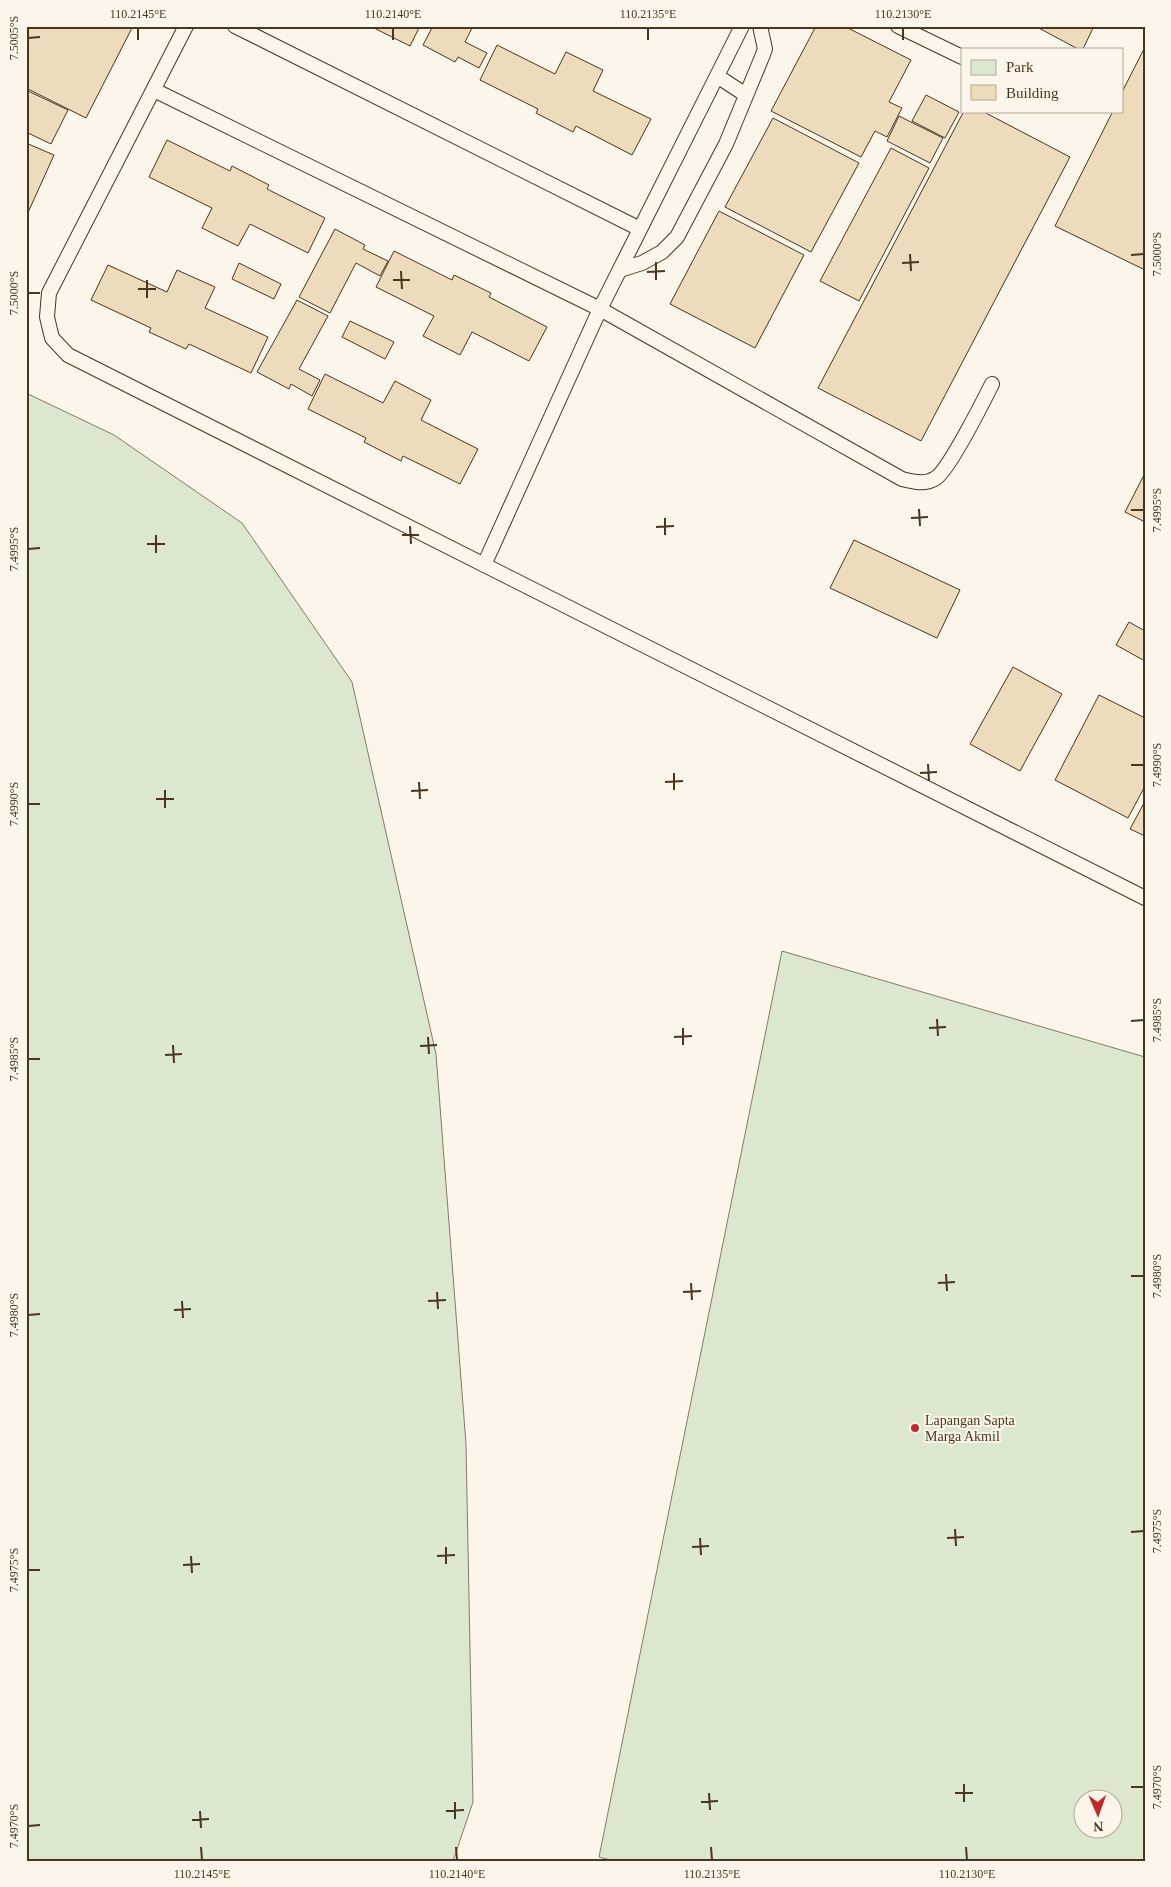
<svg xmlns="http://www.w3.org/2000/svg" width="1171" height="1887" font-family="'Times New Roman',serif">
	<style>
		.green { fill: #dce7d0; stroke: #887966; fill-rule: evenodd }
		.building { fill: #ecdcbc; stroke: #4a3520 }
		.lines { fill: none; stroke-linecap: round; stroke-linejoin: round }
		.lane-casing { stroke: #4a3520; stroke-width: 16 }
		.lane { stroke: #fbf6e9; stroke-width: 14 }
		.ticks { fill: none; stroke: #4a3520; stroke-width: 2 }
		.poi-dot { fill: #c62828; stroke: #fbf6e9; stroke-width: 2 }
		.labels { text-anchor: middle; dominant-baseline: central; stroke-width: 4; stroke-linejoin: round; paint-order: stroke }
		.poi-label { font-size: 14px; fill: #4a3520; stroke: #fbf6e9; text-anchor: start }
		.neatline { fill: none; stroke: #4a3520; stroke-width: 2 }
		.ticks-label { font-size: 12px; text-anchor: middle; fill: #4a3520 }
	</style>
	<rect width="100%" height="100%" fill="#fbf6e9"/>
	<path class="green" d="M 26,393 L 114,435 L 242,523 L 352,682 L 436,1054 L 466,1444 L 473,1802 L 453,1861 L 26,1861 Z
		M 782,951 L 1145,1057 L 1145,1861 L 614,1861 L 599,1857 ZM 1084,1800 L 1114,1800 L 1114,1830 L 1084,1830 Z"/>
	<path class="building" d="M 26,26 L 133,26 L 86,118 L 26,88 Z
		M 370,26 L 420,26 L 410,46 Z
		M 433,26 L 473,26 L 465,42 L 487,53 L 479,68 L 458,57 L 455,62 L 423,45 Z
		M 816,26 L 844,26 L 911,60 L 889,102 L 902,108 L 887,137 L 875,131 L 861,157 L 771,111 Z
		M 1035,26 L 1094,26 L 1083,49 L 1078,49 Z
		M 497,45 L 555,74 L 566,52 L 603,70 L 593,91 L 651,119 L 632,155 L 576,126 L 573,132 L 536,113 L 538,109 L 480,80 Z
		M 1145,47 L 1145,270 L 1055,226 L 1113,111 L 1122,111 L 1122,92 Z
		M 26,90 L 68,110 L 51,144 L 26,132 Z
		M 926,95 L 959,112 L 945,138 L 912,121 Z
		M 964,111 L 982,111 L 1070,157 L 921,441 L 818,388 Z
		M 899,116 L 943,138 L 930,163 L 887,141 Z
		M 773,118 L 859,163 L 811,252 L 725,207 Z
		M 167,140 L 230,171 L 232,166 L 269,185 L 267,189 L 325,218 L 308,253 L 250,224 L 238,246 L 202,228 L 212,208 L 149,177 Z
		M 26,143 L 54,155 L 26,217 Z
		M 891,148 L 929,168 L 859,301 L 820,281 Z
		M 719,211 L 804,255 L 755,348 L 670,304 Z
		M 335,229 L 365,245 L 363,249 L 388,261 L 380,276 L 356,263 L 330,313 L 299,297 Z
		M 394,251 L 452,280 L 454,275 L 491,293 L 489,297 L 547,327 L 529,361 L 472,332 L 460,355 L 423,336 L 434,316 L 376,287 Z
		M 239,263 L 281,284 L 274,299 L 232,279 Z
		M 108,265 L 167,292 L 177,270 L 215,287 L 205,308 L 268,337 L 251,373 L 189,344 L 186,349 L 149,332 L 151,328 L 91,300 Z
		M 297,300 L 328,316 L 299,369 L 320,380 L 312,396 L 291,384 L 289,389 L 257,372 Z
		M 350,321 L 394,342 L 385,359 L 342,337 Z
		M 325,374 L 383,403 L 395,381 L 431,400 L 421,420 L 478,449 L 460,484 L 403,456 L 401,461 L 364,442 L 366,438 L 308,409 Z
		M 1145,473 L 1145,522 L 1125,512 Z
		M 854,540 L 960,590 L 937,638 L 830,588 Z
		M 1129,622 L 1145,631 L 1145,661 L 1116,645 Z
		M 1013,667 L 1062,694 L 1020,771 L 970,744 Z
		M 1099,695 L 1145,718 L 1145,786 L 1128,818 L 1055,780 Z
		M 1145,801 L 1145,836 L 1130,829 Z"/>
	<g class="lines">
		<defs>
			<path id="lane" d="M 186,26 L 49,293 L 47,317 L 52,338 L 68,355 L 1145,898
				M 235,26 L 640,229
				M 898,26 L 962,57
				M 717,76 L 746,95
				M 154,90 L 600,309 L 902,479 C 914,482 925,485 936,478 C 949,469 983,402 992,384
				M 620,270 L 642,263 L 662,252 L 677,237 L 726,144 L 762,57 L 765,49 L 760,26
				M 484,565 L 600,309 L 742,26"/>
		</defs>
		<use href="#lane" class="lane-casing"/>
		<use href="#lane" class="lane"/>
	</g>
	<path class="ticks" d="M 138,28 L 138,40M 393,28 L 393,40M 648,28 L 648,40M 903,28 L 903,40M 28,38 L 40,37M 910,254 L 911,271M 1131,255 L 1144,254M 656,262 L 656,280M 902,263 L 919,262M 401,271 L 402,289M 647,272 L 665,271M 147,280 L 147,298M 393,280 L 410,280M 138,289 L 156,289M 28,293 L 40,293M 919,509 L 920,526M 1131,510 L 1144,510M 665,518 L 665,535M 911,518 L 928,517M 410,526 L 411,544M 656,527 L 674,526M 156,535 L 156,553M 402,535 L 419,535M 147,544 L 165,544M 28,549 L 40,548M 928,764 L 929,781M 1131,765 L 1144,765M 674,773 L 674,790M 920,773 L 937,772M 419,782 L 420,799M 665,782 L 683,781M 165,790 L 165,808M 411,791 L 428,790M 156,799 L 174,799M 28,804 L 40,804M 937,1019 L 938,1036M 1131,1021 L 1144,1020M 683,1028 L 683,1045M 929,1028 L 946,1027M 428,1037 L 429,1054M 674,1037 L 692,1036M 173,1045 L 174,1063M 420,1046 L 437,1045M 165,1055 L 182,1054M 28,1059 L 40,1059M 946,1274 L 947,1291M 1131,1276 L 1144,1276M 691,1283 L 692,1300M 938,1283 L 955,1282M 437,1292 L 438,1309M 683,1292 L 701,1291M 182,1301 L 183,1318M 428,1301 L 446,1300M 174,1310 L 191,1309M 28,1315 L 40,1314M 955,1529 L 956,1546M 1131,1532 L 1144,1531M 700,1538 L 701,1555M 947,1538 L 964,1537M 446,1547 L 446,1564M 692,1547 L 709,1546M 191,1556 L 192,1573M 437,1556 L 455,1555M 183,1565 L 200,1564M 28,1570 L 40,1570M 964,1784 L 964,1802M 1131,1787 L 1144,1787M 709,1793 L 710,1810M 955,1793 L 973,1793M 455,1802 L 455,1819M 701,1802 L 718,1801M 200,1811 L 201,1828M 446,1811 L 464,1810M 192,1820 L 209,1819M 28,1826 L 40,1825M 201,1847 L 202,1860M 456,1847 L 457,1860M 711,1847 L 712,1860M 966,1847 L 967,1860"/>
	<circle class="poi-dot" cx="915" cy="1428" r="5"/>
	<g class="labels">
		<g class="poi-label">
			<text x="925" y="1420">Lapangan Sapta<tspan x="925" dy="16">Marga Akmil</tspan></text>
		</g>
	</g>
	<rect width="1171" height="1887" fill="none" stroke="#fbf6e9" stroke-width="55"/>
	<rect x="961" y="48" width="162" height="65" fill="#fbf6e9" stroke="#b4a999"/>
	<rect x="971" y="60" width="25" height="15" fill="#dce7d0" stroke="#b4a999"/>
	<text x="1006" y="72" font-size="15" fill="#4a3520">Park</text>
	<rect x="971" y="85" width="25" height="15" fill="#ecdcbc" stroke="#b4a999"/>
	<text x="1006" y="98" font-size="15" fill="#4a3520">Building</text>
	<g transform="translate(1098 1814) rotate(178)"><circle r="24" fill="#fbf6e9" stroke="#b4a999"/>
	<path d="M0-4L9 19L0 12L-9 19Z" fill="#c62828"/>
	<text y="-8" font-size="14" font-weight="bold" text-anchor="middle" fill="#4a3520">N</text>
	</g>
	<rect x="28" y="28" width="1116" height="1832" class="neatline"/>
	<g class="ticks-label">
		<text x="138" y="18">110.2145°E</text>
		<text x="393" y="18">110.2140°E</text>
		<text x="648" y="18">110.2135°E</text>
		<text x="903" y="18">110.2130°E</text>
		<text transform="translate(14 38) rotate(-90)" y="4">7.5005°S</text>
		<text transform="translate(1157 254) rotate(-90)" y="4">7.5000°S</text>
		<text transform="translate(14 293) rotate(-90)" y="4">7.5000°S</text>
		<text transform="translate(1157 510) rotate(-90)" y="4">7.4995°S</text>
		<text transform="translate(14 549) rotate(-90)" y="4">7.4995°S</text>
		<text transform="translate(1157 765) rotate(-90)" y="4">7.4990°S</text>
		<text transform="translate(14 804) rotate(-90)" y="4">7.4990°S</text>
		<text transform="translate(1157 1020) rotate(-90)" y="4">7.4985°S</text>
		<text transform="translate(14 1059) rotate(-90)" y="4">7.4985°S</text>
		<text transform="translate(1157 1276) rotate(-90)" y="4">7.4980°S</text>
		<text transform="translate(14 1315) rotate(-90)" y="4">7.4980°S</text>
		<text transform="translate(1157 1531) rotate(-90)" y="4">7.4975°S</text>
		<text transform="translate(14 1570) rotate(-90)" y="4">7.4975°S</text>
		<text transform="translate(1157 1787) rotate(-90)" y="4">7.4970°S</text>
		<text transform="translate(14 1826) rotate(-90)" y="4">7.4970°S</text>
		<text x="202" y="1878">110.2145°E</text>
		<text x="457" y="1878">110.2140°E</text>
		<text x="712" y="1878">110.2135°E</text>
		<text x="967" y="1878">110.2130°E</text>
	</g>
</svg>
